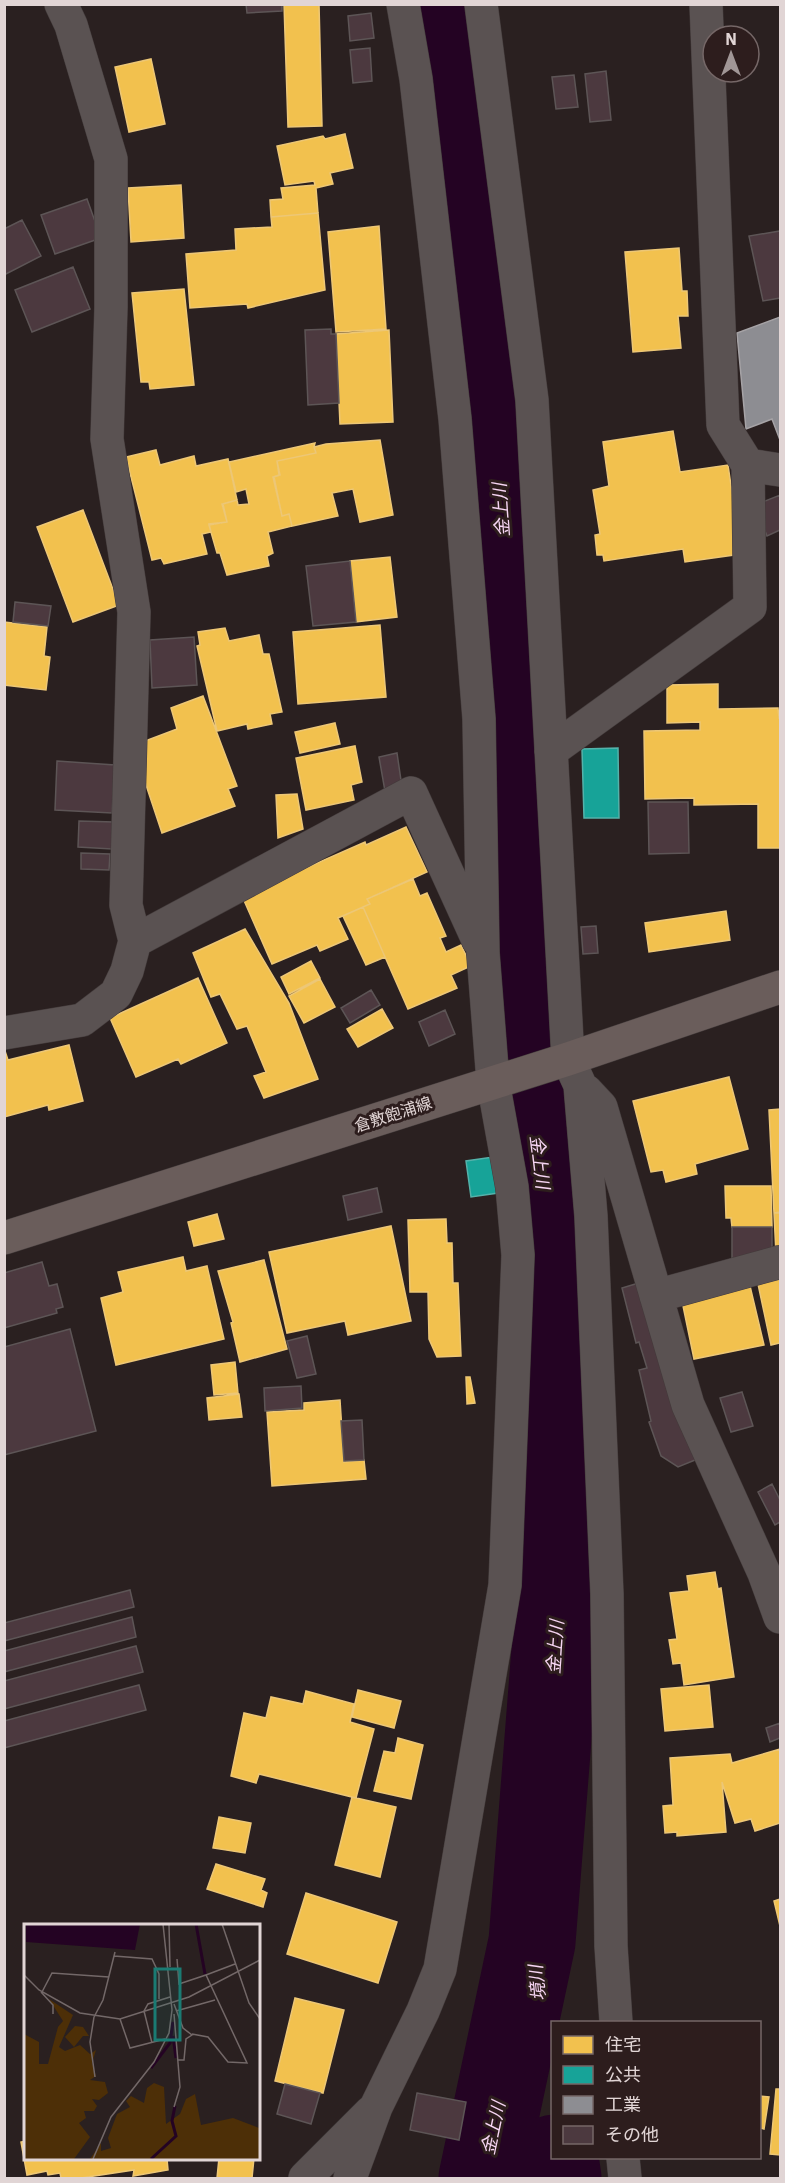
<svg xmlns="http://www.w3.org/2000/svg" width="785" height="2183" font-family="'IBM Plex Sans','Noto Sans JP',sans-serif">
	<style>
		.homes { fill: #f2c14e; stroke: #edc776; stroke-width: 1.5 }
		.public { fill: #17a398; stroke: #54b2aa; stroke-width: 1.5 }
		.industry { fill: #8d8d92; stroke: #a6a3a6; stroke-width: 1.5 }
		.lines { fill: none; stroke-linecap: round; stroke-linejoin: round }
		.river { stroke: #240323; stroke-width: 87 }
		.building { fill: #4c393f; stroke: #5d5556; stroke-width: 1.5 }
		.street-casing { stroke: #433b3b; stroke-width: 34 }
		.primary-casing { stroke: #433b3b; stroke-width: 34 }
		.street { stroke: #5a5252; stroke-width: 33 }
		.primary { stroke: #6a5d5b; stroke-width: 33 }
		.labels { text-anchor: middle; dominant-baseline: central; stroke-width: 6; stroke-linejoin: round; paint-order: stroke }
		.street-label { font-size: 16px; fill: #e1d5d5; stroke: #2d1d1d }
		.water-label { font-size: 18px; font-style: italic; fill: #f7d6f4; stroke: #2d1d1d }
		.inset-river { fill: none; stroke: #240323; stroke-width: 3 }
		.inset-road { fill: none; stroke: #736868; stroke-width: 1.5 }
		.view { fill: #1a7b73; fill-opacity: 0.15; stroke: #1a7b73; stroke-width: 3 }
		.inset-edge { fill: none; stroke: #e1d5d5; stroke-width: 3 }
	</style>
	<rect width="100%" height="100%" fill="#2a2020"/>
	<path class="homes" d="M 284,4 L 319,4 L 322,126 L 288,127 Z
		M 151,59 L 165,124 L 129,132 L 115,67 Z
		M 345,134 L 353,168 L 330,173 L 333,184 L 316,188 L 318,213 L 271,217 L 270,200 L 283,199 L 281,188 L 315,185 L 314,181 L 285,185 L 277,146 L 323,136 L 325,139 Z
		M 181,185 L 184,238 L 131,242 L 128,188 Z
		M 318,213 L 325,290 L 248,308 L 247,304 L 190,308 L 186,254 L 236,250 L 235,229 L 272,227 L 271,217 Z
		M 379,226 L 386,329 L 336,332 L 328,232 Z
		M 679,248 L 682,291 L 687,291 L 688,316 L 678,316 L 681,348 L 633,352 L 625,252 Z
		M 184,289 L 194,385 L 150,389 L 149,382 L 141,382 L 132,293 Z
		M 389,330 L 393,422 L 340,424 L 336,334 Z
		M 673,431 L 680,472 L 728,465 L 741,554 L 685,562 L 683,549 L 604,561 L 603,555 L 597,555 L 595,535 L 600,534 L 593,490 L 609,486 L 603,442 Z
		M 380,440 L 393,515 L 360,522 L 353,489 L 332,493 L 338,516 L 292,526 L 289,514 L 282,516 L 274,477 L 280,475 L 277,461 L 316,453 L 314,447 L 326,444 Z
		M 315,443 L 314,447 L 316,453 L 277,461 L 279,475 L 273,477 L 282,516 L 289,514 L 292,526 L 268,532 L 273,553 L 267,556 L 269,566 L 227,575 L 220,553 L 217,553 L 209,525 L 227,522 L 223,504 L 237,500 L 238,505 L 249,504 L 246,489 L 236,492 L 229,462 Z
		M 156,450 L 160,465 L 194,456 L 196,466 L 228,459 L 237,500 L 222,504 L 227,522 L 209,524 L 211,532 L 202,534 L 207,554 L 164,564 L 161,558 L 152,560 L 126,457 Z
		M 83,510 L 119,605 L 73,622 L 37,527 Z
		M 390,557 L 397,617 L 356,622 L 350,561 Z
		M 4,622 L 47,627 L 44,656 L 50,657 L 46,690 L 4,685 Z
		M 380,625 L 386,697 L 298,704 L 293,632 Z
		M 225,628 L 229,641 L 259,635 L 263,654 L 269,654 L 282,712 L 270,714 L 272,724 L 248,729 L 247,724 L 217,731 L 197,646 L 200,645 L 198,632 Z
		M 718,684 L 718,709 L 778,708 L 779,718 L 780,718 L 780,848 L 758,848 L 758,804 L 694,805 L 694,798 L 645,799 L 644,731 L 700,730 L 700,722 L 667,723 L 667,685 Z
		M 203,696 L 237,786 L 228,789 L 235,806 L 162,833 L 140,767 L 145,741 L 177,729 L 171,708 Z
		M 335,723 L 340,744 L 300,753 L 295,732 Z
		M 355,746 L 362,782 L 351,785 L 354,800 L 306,810 L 296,758 Z
		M 297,794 L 303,829 L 278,838 L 276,795 Z
		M 406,827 L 427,872 L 367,899 L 370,904 L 338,918 L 348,939 L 320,951 L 317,945 L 272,964 L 242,896 L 365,842 L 366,845 Z
		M 413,879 L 420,896 L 427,893 L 446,936 L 440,938 L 446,952 L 461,945 L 471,966 L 451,975 L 457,988 L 408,1009 L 363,907 L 370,904 L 367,899 Z
		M 363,907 L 385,957 L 366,965 L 343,916 Z
		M 726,911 L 730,940 L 649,952 L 645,923 Z
		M 245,929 L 289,1003 L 318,1079 L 264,1098 L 254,1076 L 266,1072 L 247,1026 L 237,1029 L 220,994 L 211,997 L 193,953 Z
		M 311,961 L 320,978 L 289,994 L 281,977 Z
		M 198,978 L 227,1043 L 181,1064 L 178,1059 L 136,1077 L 110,1018 Z
		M 320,979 L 335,1007 L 304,1023 L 289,996 Z
		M 382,1009 L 393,1028 L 358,1047 L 347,1029 Z
		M 69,1045 L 83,1101 L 49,1110 L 48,1105 L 4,1117 L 4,1048 L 8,1060 Z
		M 729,1077 L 748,1149 L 695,1164 L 697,1174 L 666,1182 L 663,1170 L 651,1172 L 633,1101 Z
		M 780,1109 L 780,1212 L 774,1213 L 769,1110 Z
		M 725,1186 L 771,1186 L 772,1227 L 732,1227 L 731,1218 L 726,1218 Z
		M 774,1213 L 780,1213 L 780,1253 L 776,1254 Z
		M 217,1214 L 224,1239 L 194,1246 L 188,1222 Z
		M 446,1219 L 447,1243 L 452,1243 L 453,1283 L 458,1283 L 461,1356 L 437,1357 L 429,1339 L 428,1292 L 410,1292 L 408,1220 Z
		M 391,1226 L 411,1321 L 348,1335 L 345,1321 L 287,1333 L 269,1252 Z
		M 183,1257 L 186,1271 L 207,1266 L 224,1339 L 116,1365 L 101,1298 L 123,1292 L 118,1272 Z
		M 264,1260 L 287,1349 L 240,1362 L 231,1323 L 233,1322 L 218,1271 Z
		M 780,1279 L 780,1343 L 771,1345 L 758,1284 Z
		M 750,1286 L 764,1345 L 694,1359 L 682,1301 Z
		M 235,1362 L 238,1393 L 214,1395 L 211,1365 Z
		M 466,1377 L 470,1377 L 475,1403 L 467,1404 L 467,1403 Z
		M 239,1394 L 242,1417 L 209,1420 L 207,1398 Z
		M 340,1400 L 344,1462 L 364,1460 L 366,1479 L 272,1486 L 267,1412 L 304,1410 L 304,1403 Z
		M 715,1572 L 718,1589 L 721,1588 L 734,1677 L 684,1685 L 681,1663 L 673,1664 L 669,1640 L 677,1639 L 670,1593 L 689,1591 L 687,1576 Z
		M 709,1685 L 713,1727 L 665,1731 L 661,1689 Z
		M 358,1690 L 401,1701 L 394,1728 L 352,1717 Z
		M 306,1691 L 354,1704 L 350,1722 L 374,1729 L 356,1798 L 259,1774 L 256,1783 L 231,1776 L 244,1713 L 266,1718 L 271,1697 L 303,1704 Z
		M 398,1738 L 423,1745 L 411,1799 L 374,1791 L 384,1751 L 395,1753 Z
		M 780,1749 L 780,1823 L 755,1831 L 751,1819 L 735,1823 L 722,1782 L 726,1832 L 677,1836 L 677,1832 L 665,1833 L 663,1806 L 673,1805 L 670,1758 L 730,1754 L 732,1763 Z
		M 352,1797 L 396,1807 L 380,1877 L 335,1865 Z
		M 219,1817 L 251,1823 L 245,1853 L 213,1848 Z
		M 216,1864 L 265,1879 L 261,1890 L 267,1893 L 263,1907 L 207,1889 Z
		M 306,1893 L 397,1922 L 378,1983 L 287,1954 Z
		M 780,1899 L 780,1926 L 774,1901 Z
		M 295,1998 L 344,2010 L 323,2093 L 275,2081 Z
		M 776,2089 L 780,2089 L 780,2155 L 770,2154 Z
		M 760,2096 L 769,2097 L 764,2129 L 760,2128 Z
		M 26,2141 L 26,2158 L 172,2158 L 167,2159 L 168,2170 L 133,2176 L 134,2170 L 81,2178 L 61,2178 L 60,2173 L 48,2175 L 47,2171 L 27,2175 L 21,2142 Z
		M 219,2158 L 254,2158 L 252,2178 L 217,2178 Z"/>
	<path class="public" d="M 618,748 L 619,818 L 584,818 L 582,749 Z
		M 493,1157 L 498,1193 L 471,1197 L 466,1161 Z"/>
	<path class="industry" d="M 780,317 L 780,440 L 772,419 L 746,429 L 737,333 Z"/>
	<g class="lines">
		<path class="river" d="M 442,4 L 494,421 L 516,707 L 522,1018
			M 555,2158 L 558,2178
			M 482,2178 L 532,1942 L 559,1599 L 557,1427 L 549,1231 L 534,1111"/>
	</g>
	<path class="building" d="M 246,4 L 282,4 L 282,11 L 247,13 Z
		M 371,13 L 374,38 L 350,41 L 348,16 Z
		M 370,48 L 372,81 L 353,83 L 350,50 Z
		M 606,71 L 611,120 L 590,122 L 585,74 Z
		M 574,75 L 578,107 L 556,109 L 552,77 Z
		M 87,199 L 101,238 L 55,254 L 41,215 Z
		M 22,220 L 41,256 L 4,275 L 4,229 Z
		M 780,231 L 780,298 L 763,301 L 749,236 Z
		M 73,267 L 90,309 L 32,332 L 15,290 Z
		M 331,329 L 331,334 L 336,334 L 339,403 L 308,405 L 305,330 Z
		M 780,495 L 780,530 L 767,536 L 755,505 Z
		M 350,561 L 356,622 L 313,626 L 306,566 Z
		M 15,602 L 51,606 L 48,626 L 13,622 Z
		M 194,637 L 197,685 L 152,688 L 150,640 Z
		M 397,753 L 403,794 L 386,797 L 379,757 Z
		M 57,761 L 115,765 L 112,813 L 55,810 Z
		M 648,802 L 688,802 L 689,853 L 649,854 Z
		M 79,821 L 114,822 L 112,849 L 78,847 Z
		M 81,853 L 110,854 L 109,870 L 81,869 Z
		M 596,926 L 598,953 L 583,954 L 581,927 Z
		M 371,990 L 380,1005 L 350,1023 L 341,1008 Z
		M 445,1010 L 455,1034 L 429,1046 L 419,1022 Z
		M 377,1188 L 382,1212 L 348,1220 L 343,1196 Z
		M 732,1227 L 772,1227 L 772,1260 L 732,1260 Z
		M 42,1262 L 49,1286 L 57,1284 L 63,1307 L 56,1309 L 57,1313 L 4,1328 L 4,1273 Z
		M 642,1282 L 700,1458 L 678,1467 L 661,1456 L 649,1422 L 651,1421 L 639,1370 L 647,1368 L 639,1342 L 636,1343 L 622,1288 Z
		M 70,1329 L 96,1431 L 4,1455 L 4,1347 Z
		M 307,1336 L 316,1374 L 297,1378 L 287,1341 Z
		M 301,1386 L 302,1408 L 265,1411 L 264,1388 Z
		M 742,1392 L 753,1426 L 731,1432 L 720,1398 Z
		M 362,1420 L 364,1460 L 344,1461 L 341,1421 Z
		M 772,1484 L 780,1500 L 780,1522 L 775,1525 L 758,1492 Z
		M 130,1590 L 134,1607 L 4,1641 L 4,1623 Z
		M 132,1617 L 136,1637 L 4,1672 L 4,1651 Z
		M 136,1646 L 143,1672 L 4,1709 L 4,1681 Z
		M 139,1685 L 146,1710 L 4,1748 L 4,1721 Z
		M 780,1723 L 780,1738 L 770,1742 L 766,1728 Z
		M 285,2084 L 320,2093 L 311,2124 L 277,2114 Z
		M 417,2093 L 466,2102 L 459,2140 L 410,2130 Z"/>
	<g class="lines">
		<defs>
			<path id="street" d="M 481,4 L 532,400 L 568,1059 L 580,1085 L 591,1216 L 607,1594 L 611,1946 L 616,2022
				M 706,4 L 723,425 L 748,465 L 780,470
				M 551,751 L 750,607 L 748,465
				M 135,941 L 411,793 L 478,940
				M 4,1033 L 82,1020 L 116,994 L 127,971 L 135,941 L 126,905 L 134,612 L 107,439 L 111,307 L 111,159 L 71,25 L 61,4
				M 586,1091 L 601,1107 L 688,1405 L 764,1573 L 780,1617
				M 656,1296 L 780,1262
				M 623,2158 L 625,2178
				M 305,2178 L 371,2112
				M 350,2178 L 376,2107 L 423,2011 L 440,1969 L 505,1585 L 518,1255 L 512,1187 L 493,1082 L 483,953 L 479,719 L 455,419 L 416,79 L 403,4"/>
			<path id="primary" d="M 4,1238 L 568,1059 L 780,987"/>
		</defs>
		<use href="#street" class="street-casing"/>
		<use href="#primary" class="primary-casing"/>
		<use href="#street" class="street"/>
		<use href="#primary" class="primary"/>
	</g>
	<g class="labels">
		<g class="street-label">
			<text transform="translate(393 1114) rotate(-18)">倉敷飽浦線</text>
		</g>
		<g class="water-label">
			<text transform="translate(501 510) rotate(-94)">金上川</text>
			<text transform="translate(540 1162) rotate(83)">金上川</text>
			<text transform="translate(555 1647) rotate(-86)">金上川</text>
			<text transform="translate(537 1983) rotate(-96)">境川</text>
			<text transform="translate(493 2128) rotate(-78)">金上川</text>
		</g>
	</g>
	<g transform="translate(24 1924)">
		<rect width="236" height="236" fill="#2a2020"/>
		<path d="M 25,75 L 49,91 L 35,123 L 41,127 L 56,121 L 66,130 L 72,126 L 68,139 L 72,152 L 66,156 L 81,158 L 84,169 L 75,176 L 68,175 L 73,182 L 70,187 L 60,187 L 62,194 L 55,199 L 66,213 L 50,235 L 0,235 L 0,110 L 15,118 L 15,140 L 24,140 L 34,103 L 39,97 ZM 51,102 L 59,103 L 65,112 L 59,112 L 50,123 L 41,113 ZM 130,159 L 140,163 L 142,200 L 156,190 L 162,175 L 171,170 L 177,201 L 209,194 L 235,204 L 235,235 L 66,235 L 77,219 L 77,227 L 87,224 L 84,214 L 93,190 L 106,183 L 102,177 L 107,172 L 120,179 L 123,164 Z" fill="#4d2f07"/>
		<path d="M 2,0 L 116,0 L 111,26 L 2,18 Z" fill="#240323"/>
		<path class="inset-river" d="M 172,0 L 181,50M 149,112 L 152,134M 127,144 L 146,119 L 149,98M 127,235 L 152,212 L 148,197 L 151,182"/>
		<path class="inset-road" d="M 145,0 L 146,43M 198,0 L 225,79 L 236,95M 90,32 L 128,35 L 135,50 L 135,75M 153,35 L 155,60 L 182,51 L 223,139 L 204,138 L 184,113 L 168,110M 0,51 L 15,66 L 56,89 L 96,95 L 165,73 L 236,36M 182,51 L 211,40M 17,68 L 29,81 L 29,90M 18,68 L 28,49 L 85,53M 150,80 L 159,104 L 168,111 L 162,115 L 160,136 L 154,136M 152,87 L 191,76M 70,93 L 79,76 L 91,28M 70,93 L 66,118 L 71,153M 96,95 L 106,124 L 141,115M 128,119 L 120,87 L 124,80 L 146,73M 150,183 L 156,163 L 150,90M 69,235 L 87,193 L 130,138 L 145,109 L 148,86 L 139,0"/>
		<path class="view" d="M 131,45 L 156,45 L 156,116 L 131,116 Z"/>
		<rect width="236" height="236" class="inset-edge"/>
	</g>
	<rect width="785" height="2183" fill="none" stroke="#e1d5d5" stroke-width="12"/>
	<rect x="551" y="2021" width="210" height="138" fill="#2d1d1d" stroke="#756767" stroke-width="1.5"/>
	<rect x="563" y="2036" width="30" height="18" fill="#f2c14e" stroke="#756767" stroke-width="1.5"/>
	<text x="605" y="2051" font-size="18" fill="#e1d5d5">住宅</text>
	<rect x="563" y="2066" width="30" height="18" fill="#17a398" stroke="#756767" stroke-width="1.5"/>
	<text x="605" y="2081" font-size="18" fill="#e1d5d5">公共</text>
	<rect x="563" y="2096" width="30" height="18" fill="#8d8d92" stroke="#756767" stroke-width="1.5"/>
	<text x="605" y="2111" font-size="18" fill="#e1d5d5">工業</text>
	<rect x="563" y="2126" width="30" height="18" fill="#4c393f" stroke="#756767" stroke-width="1.5"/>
	<text x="605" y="2141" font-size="18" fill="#e1d5d5">その他</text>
	<g transform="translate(731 54)"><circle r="28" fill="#2d1d1d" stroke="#756767" stroke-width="1.5"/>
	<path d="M0-4.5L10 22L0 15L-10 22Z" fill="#a19696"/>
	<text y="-9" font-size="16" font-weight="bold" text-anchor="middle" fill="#e1d5d5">N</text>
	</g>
</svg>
